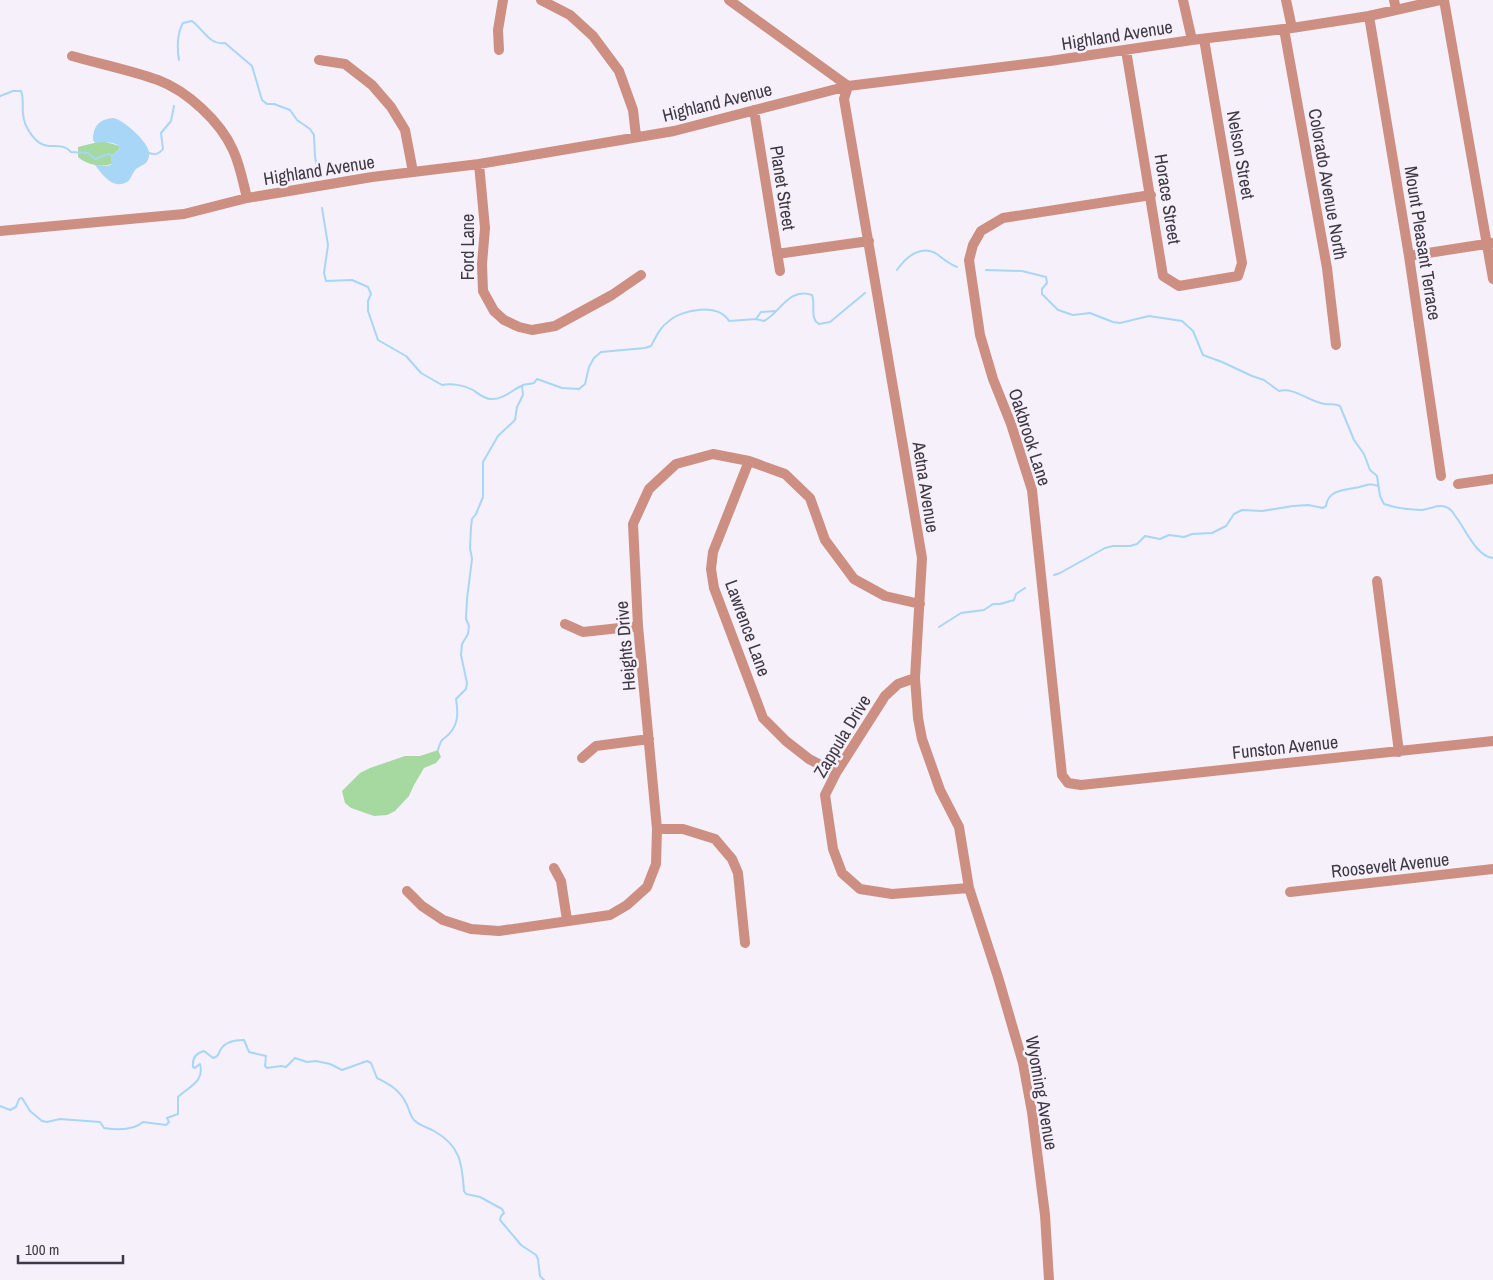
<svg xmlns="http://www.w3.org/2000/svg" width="1493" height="1280" font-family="'Archivo Narrow',sans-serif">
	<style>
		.green { fill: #a5d99f }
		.water { fill: #a7d6f6 }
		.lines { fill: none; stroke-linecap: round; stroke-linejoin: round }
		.stream { stroke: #a7d6f6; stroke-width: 2 }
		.minor { stroke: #cc8f82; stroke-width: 10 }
		.labels { text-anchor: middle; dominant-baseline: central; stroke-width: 5; stroke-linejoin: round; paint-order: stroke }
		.street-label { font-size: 18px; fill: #3e3843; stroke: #f6f0fb }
	</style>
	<rect width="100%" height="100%" fill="#f6f0fb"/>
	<path class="green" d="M 102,141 L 120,146 L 119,149 L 111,157 L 111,164 C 102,168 85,164 78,157 L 78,147 Z
		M 438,750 L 441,757 L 436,763 L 424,768 L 414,785 L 409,796 L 395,811 L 387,815 L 374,816 L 351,808 L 345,803 L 342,791 L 360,773 L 370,768 L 405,756 L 420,756 Z"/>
	<path class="water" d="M 113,118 C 123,119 148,142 149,152 C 150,156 148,160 146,163 C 143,165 139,167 136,169 C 132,173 131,180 127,182 C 112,190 102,174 95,165 L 107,166 L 111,165 L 111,157 L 119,149 L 120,146 C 113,142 103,141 95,143 L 93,140 C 93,126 99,119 113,118 Z"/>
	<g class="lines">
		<path class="stream" d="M 179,60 C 177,49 177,33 183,23 L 192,21 C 203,29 210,46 225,43 L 252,66 L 262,100 L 267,104 L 274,104 L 290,110 L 297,120 L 310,129 L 314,135 L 315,157 L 317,166
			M 0,96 L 13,91 L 21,91 C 24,98 22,107 23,114 C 24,127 36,146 49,146 C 57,146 65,145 71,152 L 88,153 L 95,159 L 108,154 L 114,156
			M 149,153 C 156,155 159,154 163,149 L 161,133 L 171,121 L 174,106
			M 322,208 L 328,245 L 324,273 L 326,281 L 352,280 L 368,287 L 371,294 L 368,301 L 368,311 L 378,340 L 406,356 L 421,373 L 442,385 C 451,383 464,385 473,390 C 479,394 483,398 490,399 C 503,400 512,390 523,385 C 526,384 531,384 534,383 L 537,379 L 562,388 L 579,389 L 585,384 L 589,367 L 594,358 L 601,352 L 645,348 L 651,346 C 656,337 660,327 669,321 C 683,309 718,303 729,321 L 756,319 L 764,321 C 780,313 788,287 812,295 C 816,305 809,318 819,324 L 830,322 L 865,293
			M 897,270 C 906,257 921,244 937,254 C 943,259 949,264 957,267
			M 986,270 L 1022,271 L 1046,277 L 1047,283 L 1042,289 L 1042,294 L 1058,310 L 1073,315 L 1090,313 L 1113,322 L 1120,323 L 1149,316 L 1182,321 L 1193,331 L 1203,355 L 1222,362 L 1252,376 L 1264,380 L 1279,391 C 1295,387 1309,402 1325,404 C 1331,405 1334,403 1340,406 L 1354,440 L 1364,454 L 1370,470 L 1377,476 L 1380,496 L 1384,504 C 1396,508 1409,510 1422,510 C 1431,509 1440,503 1448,508 C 1452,510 1454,514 1456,517 C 1466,530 1476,556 1493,558
			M 756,319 L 761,312 L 775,311
			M 1054,575 L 1060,573 L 1105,548 L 1113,546 L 1130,546 L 1137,544 L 1145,536 L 1160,539 L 1169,535 L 1184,537 L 1192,534 L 1212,533 L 1226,526 L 1234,514 L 1242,510 L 1262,511 L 1293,506 L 1308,505 L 1323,508 L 1326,506 C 1328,491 1342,490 1354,488 C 1363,487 1369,482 1378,486
			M 939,627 L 961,613 L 984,610 L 993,604 L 1000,604 L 1014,600 L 1016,594 L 1025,588
			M 438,750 C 442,737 441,742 449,734 C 459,724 458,711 456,699 L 466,689 L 467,683 L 461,655 L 462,644 L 468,634 L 469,626 L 466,619 L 467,599 L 472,559 L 470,548 L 471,527 L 472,519 L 476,514 L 483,497 L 483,462 L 498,436 L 515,420 L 517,407 L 523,395 L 522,386
			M 0,1106 L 10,1110 L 16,1107 L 19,1099 L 22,1098 L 30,1111 L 42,1121 L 47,1122 L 60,1119 L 100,1122 L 104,1128 C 117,1130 133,1131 143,1122 L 166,1125 L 169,1122 L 167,1118 L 178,1114 L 178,1097 C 188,1087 205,1082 200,1064 L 195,1068 L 193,1067 C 192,1058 196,1053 204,1051 L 213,1058 C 219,1056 218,1054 221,1049 C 226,1041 236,1040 244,1040 L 249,1052 L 266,1056 L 265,1066 L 267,1068 L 281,1066 L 286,1067 L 295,1058 L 307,1062 L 316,1061 L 330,1064 L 342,1070 L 367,1061 L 371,1063 L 377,1078 C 390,1085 399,1089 406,1103 C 409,1108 410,1116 414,1120 C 420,1126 427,1127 434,1131 C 461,1146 462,1164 464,1191 L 466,1194 L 480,1197 L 502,1209 L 504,1213 L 501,1216 L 500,1220 L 521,1245 L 536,1255 L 538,1259 L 540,1276 L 544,1280"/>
		<path class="minor" d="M 541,0 L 570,15 L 593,36 L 619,71 L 633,110 L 636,136
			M 729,0 L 848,86
			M 1183,0 L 1192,40
			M 1286,0 L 1292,28
			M 1394,0 L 1396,10
			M 1444,0 L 1493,279
			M 1369,16 L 1409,256 L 1441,476
			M 1284,29 L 1327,268 L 1336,345
			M 499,50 L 498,30 L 503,0
			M 1126,50 L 1163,276 L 1179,286 L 1238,276 L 1242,263 L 1204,39
			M 72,56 C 100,64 130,70 158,80 C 187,91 220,121 233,150 C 240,165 243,182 247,198
			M 319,60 L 345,64 L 372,85 L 391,107 L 405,130 L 413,172
			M 848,86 L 844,99 L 922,558 L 915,678 L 918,718 L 922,739 L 940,790 L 959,827 L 969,888 L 998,977 L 1023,1063 L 1032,1112 L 1045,1215 L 1049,1280
			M 754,110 L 780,271
			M 479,164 L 485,228 L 482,264 L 483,291 L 494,311 L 504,320 L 519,327 L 532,330 L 555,326 L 612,295 L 641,275
			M 1151,195 L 1003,218 L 981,231 L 973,245 L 969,260 L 980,335 L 993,379 L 1011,424 L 1032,490 L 1062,775 L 1068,783 L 1081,785 L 1493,741
			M 0,231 L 184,214 L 247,198 L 372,177 L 479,164 L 674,131 L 848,86 L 1050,61 L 1192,40 L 1292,28 L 1369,16 L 1440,0
			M 777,254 L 869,241
			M 1409,256 L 1492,243
			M 749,461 L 713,552 L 711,569 L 714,588 L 763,718 L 786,741 L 809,759 L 836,773
			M 1458,484 L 1493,479
			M 1377,581 L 1399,752
			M 565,624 L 583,632 L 638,626
			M 915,678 L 898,684 L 885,696 L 836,773 L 825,795 L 833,849 L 842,873 L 860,889 L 892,894 L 969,888
			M 582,758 L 596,746 L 649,739
			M 657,829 L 683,829 L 715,839 L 732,859 L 738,873 L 745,943
			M 554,868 L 561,881 L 567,920
			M 407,891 L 422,906 L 443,920 L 471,929 L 499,931 L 610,915 L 627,905 L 647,887 L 656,864 L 657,829 L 638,626 L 633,524 L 649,489 L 676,464 L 713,454 L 749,461 L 785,474 L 810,498 L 825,540 L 854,579 L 885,596 L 920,604
			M 1290,892 L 1493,869"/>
	</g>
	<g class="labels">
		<g class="street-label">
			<text transform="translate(1117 35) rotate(-9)">Highland Avenue</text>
			<text transform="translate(717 102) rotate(-14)">Highland Avenue</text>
			<text transform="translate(1241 155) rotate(80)">Nelson Street</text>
			<text transform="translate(319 170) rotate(-9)">Highland Avenue</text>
			<text transform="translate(1328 184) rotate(80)">Colorado Avenue North</text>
			<text transform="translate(783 188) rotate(81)">Planet Street</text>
			<text transform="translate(1168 199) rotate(81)">Horace Street</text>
			<text transform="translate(1423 243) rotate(81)">Mount Pleasant Terrace</text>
			<text transform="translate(467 247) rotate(-90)">Ford Lane</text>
			<text transform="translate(1030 437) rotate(72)">Oakbrook Lane</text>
			<text transform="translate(926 487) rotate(81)">Aetna Avenue</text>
			<text transform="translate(748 628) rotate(70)">Lawrence Lane</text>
			<text transform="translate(625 646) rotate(-95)">Heights Drive</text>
			<text transform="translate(842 736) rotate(-59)">Zappula Drive</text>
			<text transform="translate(1285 747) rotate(-6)">Funston Avenue</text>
			<text transform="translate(1390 865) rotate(-6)">Roosevelt Avenue</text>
			<text transform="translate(1042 1093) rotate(80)">Wyoming Avenue</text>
		</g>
	</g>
	<path d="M18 1255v8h105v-8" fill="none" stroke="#3e3843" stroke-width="2.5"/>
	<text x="25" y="1255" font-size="15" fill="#3e3843" stroke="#f6f0fb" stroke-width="4" paint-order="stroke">100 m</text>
</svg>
